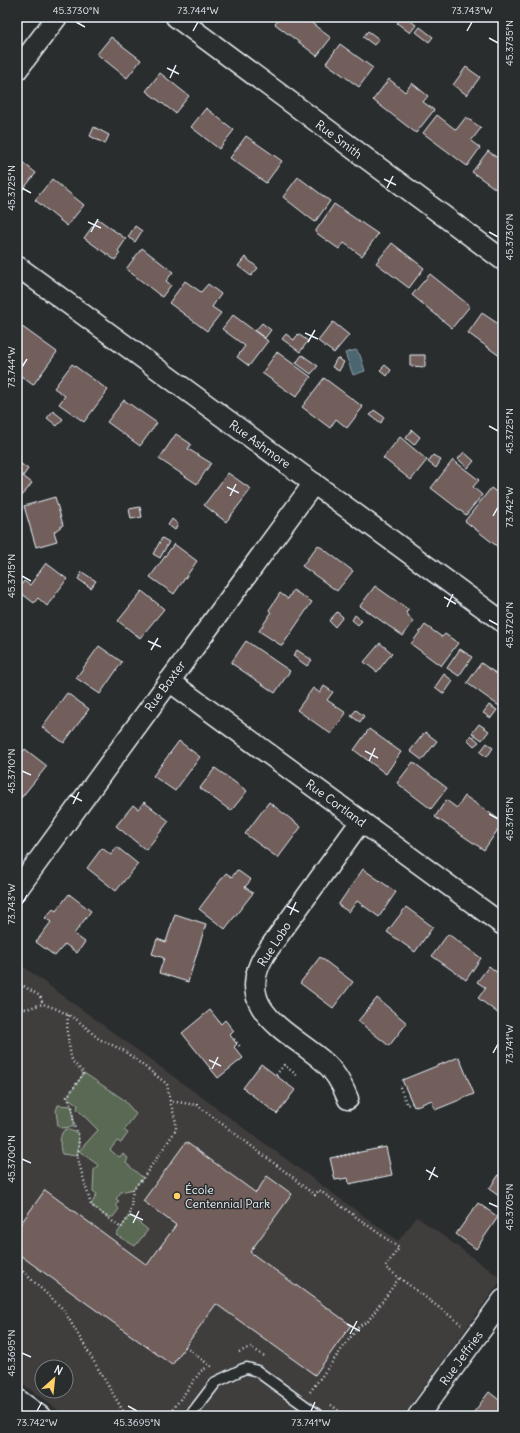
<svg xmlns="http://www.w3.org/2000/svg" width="520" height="1433" font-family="Delius,sans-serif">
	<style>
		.built { fill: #403c3c; fill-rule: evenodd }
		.green { fill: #5a6952; stroke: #a1ada5 }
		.water { fill: #4c6670; stroke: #8a9ea6 }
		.building { fill: #725f5c; stroke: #e8f1f8 }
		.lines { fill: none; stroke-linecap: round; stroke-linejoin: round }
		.lane-casing { stroke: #e8f1f8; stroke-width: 13 }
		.street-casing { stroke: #e8f1f8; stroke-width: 23 }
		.path { stroke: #e8f1f8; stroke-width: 2.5; stroke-dasharray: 1 3; stroke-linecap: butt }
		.lane { stroke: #2a2d2e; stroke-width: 10 }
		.street { stroke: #2a2d2e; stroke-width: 20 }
		.ticks { fill: none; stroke: #e8f1f8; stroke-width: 1.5 }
		.poi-dot { fill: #ffd166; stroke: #2a2d2e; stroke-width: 1.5 }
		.labels { text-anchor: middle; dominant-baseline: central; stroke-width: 3; stroke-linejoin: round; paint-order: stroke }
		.street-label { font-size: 12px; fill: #e8f1f8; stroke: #2a2d2e }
		.poi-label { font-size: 12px; fill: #e8f1f8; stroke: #2a2d2e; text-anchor: start }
		.neatline { fill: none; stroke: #e8f1f8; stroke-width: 1.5 }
		.ticks-label { font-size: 10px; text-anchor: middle; fill: #e8f1f8 }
	</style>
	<rect width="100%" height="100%" fill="#2a2d2e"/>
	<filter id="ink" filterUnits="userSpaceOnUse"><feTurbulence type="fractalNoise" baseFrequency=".025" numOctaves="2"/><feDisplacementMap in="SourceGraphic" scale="8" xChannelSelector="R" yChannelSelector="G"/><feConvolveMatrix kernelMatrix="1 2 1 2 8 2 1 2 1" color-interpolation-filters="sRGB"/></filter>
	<g filter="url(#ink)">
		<path class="built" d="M 17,962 L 398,1241 L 417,1217 L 502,1279 L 403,1416 L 66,1416 L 17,1380 ZM 42,1367 L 66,1367 L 66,1391 L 42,1391 Z"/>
		<path class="green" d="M 84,1073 L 123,1099 L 136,1114 L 124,1130 L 128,1133 L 121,1143 L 117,1141 L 110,1150 L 119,1157 L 123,1154 L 128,1158 L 126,1163 L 143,1178 L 133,1189 L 121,1192 L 116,1199 L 119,1201 L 116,1205 L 119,1209 L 113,1217 L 107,1217 L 91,1205 L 97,1194 L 93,1191 L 94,1170 L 98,1165 L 79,1151 L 98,1130 L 77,1109 L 78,1105 L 67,1097 Z
			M 58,1105 L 72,1106 L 74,1126 L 72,1127 L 61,1128 L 58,1126 L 56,1111 Z
			M 66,1129 L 78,1133 L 79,1146 L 77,1156 L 62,1154 C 59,1147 59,1132 66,1129 Z
			M 130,1215 L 148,1230 L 135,1246 L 116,1235 Z"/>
		<path class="water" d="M 356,350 L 360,355 L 365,371 L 353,375 L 345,353 Z"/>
		<path class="building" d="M 281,17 L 304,17 L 331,38 L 317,56 L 275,24 Z
			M 402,17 L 405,17 L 416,25 L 410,33 L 397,23 Z
			M 420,27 L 433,37 L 429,42 L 416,32 Z
			M 368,31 L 379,39 L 374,45 L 363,37 Z
			M 111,37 L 141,60 L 127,78 L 97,54 Z
			M 340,44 L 373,68 L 359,87 L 326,63 Z
			M 466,67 L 480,77 L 467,95 L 453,85 Z
			M 160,73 L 189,96 L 175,113 L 146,91 Z
			M 389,79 L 405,92 L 412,83 L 428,96 L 423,102 L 434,110 L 416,133 L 373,100 Z
			M 206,108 L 234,130 L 219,149 L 191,127 Z
			M 437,115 L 456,130 L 466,117 L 481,128 L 471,141 L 480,148 L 467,166 L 423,133 Z
			M 94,127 L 109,135 L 105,144 L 90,136 Z
			M 246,136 L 282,161 L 266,183 L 230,158 Z
			M 488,151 L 503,162 L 503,194 L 472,172 Z
			M 17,158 L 36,173 L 21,192 L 17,189 Z
			M 298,177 L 330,201 L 315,222 L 283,197 Z
			M 52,179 L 84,205 L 67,226 L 35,200 Z
			M 334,204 L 378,234 L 362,256 L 344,243 L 339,249 L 315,232 Z
			M 98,219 L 126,239 L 118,251 L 120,253 L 115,260 L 84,238 Z
			M 135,226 L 142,231 L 135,242 L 128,237 Z
			M 392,243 L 424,268 L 409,288 L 376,263 Z
			M 142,248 L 173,272 L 166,281 L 171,285 L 162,297 L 126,269 Z
			M 245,257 L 258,268 L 251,276 L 238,266 Z
			M 430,274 L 470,306 L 452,328 L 412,295 Z
			M 185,281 L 201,292 L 208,284 L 221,294 L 212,307 L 221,313 L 207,331 L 169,303 Z
			M 482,313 L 503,327 L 503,354 L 501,357 L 468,333 Z
			M 233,315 L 268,341 L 249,366 L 237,357 L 245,346 L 222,329 Z
			M 333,322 L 349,335 L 334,353 L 318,341 Z
			M 262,323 L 271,330 L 265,338 L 255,331 Z
			M 21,326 L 57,352 L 33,385 L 17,373 L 17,331 Z
			M 286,334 L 294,340 L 298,334 L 308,341 L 300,352 L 282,339 Z
			M 277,352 L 311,377 L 296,397 L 262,373 Z
			M 302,355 L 318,366 L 311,374 L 296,363 Z
			M 410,355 L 425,355 L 425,367 L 410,366 Z
			M 337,358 L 344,362 L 339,371 L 332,367 Z
			M 72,364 L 108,390 L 84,422 L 59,404 L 65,396 L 54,388 Z
			M 385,365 L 391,370 L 387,376 L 380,370 Z
			M 324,378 L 363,407 L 347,428 L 336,419 L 330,428 L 302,407 Z
			M 124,400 L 157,423 L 140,446 L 107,422 Z
			M 374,410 L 384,417 L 381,423 L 370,415 Z
			M 53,411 L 63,419 L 57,426 L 47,418 Z
			M 412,430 L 420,437 L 414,445 L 406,438 Z
			M 176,434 L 191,444 L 188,449 L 211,463 L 197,484 L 159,459 Z
			M 400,437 L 427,460 L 411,480 L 383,458 Z
			M 464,452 L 474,461 L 468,468 L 458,459 Z
			M 433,455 L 441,460 L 436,468 L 428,462 Z
			M 453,460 L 479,480 L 473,487 L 482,495 L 466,515 L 431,488 Z
			M 17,461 L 28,469 L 23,476 L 32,483 L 22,496 L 17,492 Z
			M 228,473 L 251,489 L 226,522 L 204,505 Z
			M 491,488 L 503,497 L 503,551 L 465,521 Z
			M 55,497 L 63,525 L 54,532 L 57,541 L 36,547 L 24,506 Z
			M 140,507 L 142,517 L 131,519 L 129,509 Z
			M 172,519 L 178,524 L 175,530 L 168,525 Z
			M 162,538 L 169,542 L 160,558 L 153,554 Z
			M 174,544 L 197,561 L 174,594 L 150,577 Z
			M 318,545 L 353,571 L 337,591 L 302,566 Z
			M 46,563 L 67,579 L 47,606 L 38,598 L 34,603 L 17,590 L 24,581 L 30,585 Z
			M 82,572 L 96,581 L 91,588 L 78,579 Z
			M 375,586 L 409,610 L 406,612 L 413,622 L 403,636 L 360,606 Z
			M 293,590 L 312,602 L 282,646 L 259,631 L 271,613 L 269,610 L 280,593 L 288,599 Z
			M 142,591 L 164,609 L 140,638 L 118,621 Z
			M 337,612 L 343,617 L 335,627 L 329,621 Z
			M 355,615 L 362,621 L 358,625 L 352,620 Z
			M 425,625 L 442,637 L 445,634 L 458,643 L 441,666 L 411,644 Z
			M 17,641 L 22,659 L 17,660 Z
			M 246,641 L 290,671 L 275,693 L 231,663 Z
			M 380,643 L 392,653 L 377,672 L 364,662 Z
			M 99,646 L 122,662 L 100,694 L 76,678 Z
			M 460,649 L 472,657 L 459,676 L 447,668 Z
			M 297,650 L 312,660 L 307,666 L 293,656 Z
			M 481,663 L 503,678 L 503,706 L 502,708 L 467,683 Z
			M 444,674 L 453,681 L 444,694 L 435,687 Z
			M 324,686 L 333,692 L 327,700 L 346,713 L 331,734 L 297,710 L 313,688 L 320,693 Z
			M 67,693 L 89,709 L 64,743 L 42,727 Z
			M 489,705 L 497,710 L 491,718 L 483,713 Z
			M 356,710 L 364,716 L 360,722 L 351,716 Z
			M 479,724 L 489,731 L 482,740 L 472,733 Z
			M 369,729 L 401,752 L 386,774 L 354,750 Z
			M 425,732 L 437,741 L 422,760 L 410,751 Z
			M 471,735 L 479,742 L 474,746 L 467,739 Z
			M 179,741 L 200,757 L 175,791 L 153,776 Z
			M 487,743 L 493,748 L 487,757 L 480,752 Z
			M 25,749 L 47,766 L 21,798 L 17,795 L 17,759 Z
			M 413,762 L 447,788 L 431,809 L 397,783 Z
			M 215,768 L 247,791 L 231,811 L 200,788 Z
			M 465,796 L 503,822 L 484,850 L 435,817 L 446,800 L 457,808 Z
			M 144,802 L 169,821 L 146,850 L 116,826 L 133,805 L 138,809 Z
			M 269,802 L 301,827 L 278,858 L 245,834 Z
			M 117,847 L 138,864 L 116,891 L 87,868 L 102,848 L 111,855 Z
			M 363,869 L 396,892 L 379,917 L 357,901 L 349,912 L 338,905 Z
			M 237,870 L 251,880 L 245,887 L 253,893 L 225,929 L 199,909 L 226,873 L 232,877 Z
			M 69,894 L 91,911 L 74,934 L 85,942 L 77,953 L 65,944 L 55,956 L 36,942 L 51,922 L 45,918 L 53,909 L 56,911 Z
			M 406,907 L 433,927 L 415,952 L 387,932 Z
			M 175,914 L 206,924 L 188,982 L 159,973 L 164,958 L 152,954 L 157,939 L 166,942 Z
			M 448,934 L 481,958 L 466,980 L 432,956 Z
			M 320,957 L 353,982 L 333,1008 L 300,983 Z
			M 489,966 L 503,977 L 503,1017 L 478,998 L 486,988 L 477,982 Z
			M 377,998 L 407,1023 L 389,1046 L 358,1021 Z
			M 210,1010 L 221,1024 L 225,1020 L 234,1031 L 230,1035 L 237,1044 L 234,1047 L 243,1058 L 218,1078 L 182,1033 Z
			M 459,1057 L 474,1094 L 435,1110 L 432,1100 L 414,1107 L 402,1080 Z
			M 261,1064 L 295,1090 L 277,1114 L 243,1088 Z
			M 186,1142 L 256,1193 L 267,1176 L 292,1194 L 250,1252 L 351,1325 L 315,1375 L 216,1304 L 172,1365 L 17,1253 L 17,1229 L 45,1190 L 147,1265 L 176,1225 L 143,1201 Z
			M 386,1147 L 392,1175 L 349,1184 L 348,1178 L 335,1180 L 330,1158 Z
			M 503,1169 L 503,1199 L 489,1189 Z
			M 478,1203 L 498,1217 L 476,1249 L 456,1234 Z
			M 489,1392 L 503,1403 L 503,1416 L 471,1416 Z"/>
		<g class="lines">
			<defs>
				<path id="lane" d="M 190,1416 L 216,1382 L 243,1369 L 247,1368 L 257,1371 L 319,1416"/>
				<path id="street" d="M 176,17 L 503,260
					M 17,70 L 57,17
					M 17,266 L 503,622
					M 169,681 L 503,925
					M 17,890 L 314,483
					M 348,1099 C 342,1084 335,1071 323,1061 C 288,1031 232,1009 265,954 L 361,821
					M 17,1399 L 40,1416
					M 418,1416 L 503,1300"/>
			</defs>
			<use href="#lane" class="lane-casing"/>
			<use href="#street" class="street-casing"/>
			<path class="path" d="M 17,982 L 40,996 L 43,1004
				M 17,1007 L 26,1009 L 43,1004 L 57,1009 L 68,1015 L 76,1019 L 99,1039 L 123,1050 L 167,1084 L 170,1101 L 197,1105 L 295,1179 L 300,1184 L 315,1195 L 319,1190 L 399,1248 L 385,1267 L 461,1324
				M 68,1015 L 67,1031 L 71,1057 L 73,1062 L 84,1073 L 67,1097 L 72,1106 L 74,1126 L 78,1133 L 79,1146 L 77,1156 L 91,1205 L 121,1228 L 130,1215 L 133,1189 L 143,1178 L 176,1130 L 176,1122 L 170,1101
				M 234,1039 L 241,1048
				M 276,1075 L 284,1065 L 299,1077
				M 400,1087 L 407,1105 L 412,1103
				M 337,1157 L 360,1152
				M 17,1266 L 63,1309 L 126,1416
				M 185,1347 L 212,1367
				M 239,1352 L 251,1347 L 264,1356
				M 310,1392 L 359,1326 L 368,1321 L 399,1278
				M 331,1405 L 346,1416
				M 168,1416 L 201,1371 L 206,1368"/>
			<use href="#lane" class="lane"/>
			<use href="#street" class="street"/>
		</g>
	</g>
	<path class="ticks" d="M 76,22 L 85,27M 193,31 L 198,22M 467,31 L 472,22M 489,38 L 498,43M 167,68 L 179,74M 170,78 L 176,65M 384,179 L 396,185M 22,188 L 31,193M 387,188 L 393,176M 88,222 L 101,228M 91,232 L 98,219M 489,232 L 498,237M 305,333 L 318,339M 308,342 L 315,330M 22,367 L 27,359M 489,426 L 498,431M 227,487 L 239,493M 230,496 L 236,484M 493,516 L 498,507M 22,576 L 31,581M 444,597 L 456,604M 447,607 L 453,594M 489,620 L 498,625M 148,641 L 161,647M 151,650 L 158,638M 365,751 L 378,758M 369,761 L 375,748M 22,771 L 31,775M 70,795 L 82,801M 73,804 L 79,792M 489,814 L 498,819M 22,904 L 27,895M 287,906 L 299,912M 290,915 L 296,902M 493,1053 L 498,1044M 209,1060 L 221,1066M 212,1069 L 218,1057M 22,1159 L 31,1163M 426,1170 L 438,1177M 429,1180 L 435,1167M 489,1203 L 498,1207M 130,1214 L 143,1220M 133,1223 L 139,1211M 347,1324 L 360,1331M 350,1334 L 357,1321M 22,1353 L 31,1357M 128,1406 L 137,1411M 37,1411 L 42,1402M 311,1411 L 315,1402"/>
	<circle class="poi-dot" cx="177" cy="1196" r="4"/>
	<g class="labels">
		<g class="street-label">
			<text transform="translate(339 139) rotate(37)">Rue Smith</text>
			<text transform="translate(260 444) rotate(36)">Rue Ashmore</text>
			<text transform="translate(165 686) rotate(-54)">Rue Baxter</text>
			<text transform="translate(336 803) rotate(36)">Rue Cortland</text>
			<text transform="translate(274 944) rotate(-57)">Rue Lobo</text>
			<text transform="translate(461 1358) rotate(-54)">Rue Jeffries</text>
		</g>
		<g class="poi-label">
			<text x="185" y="1189">École<tspan x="185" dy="14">Centennial Park</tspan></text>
		</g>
	</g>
	<rect width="520" height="1433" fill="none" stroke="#2a2d2e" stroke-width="44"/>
	<g transform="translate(54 1379) rotate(27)"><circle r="19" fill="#2a2d2e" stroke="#767b7f"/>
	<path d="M0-3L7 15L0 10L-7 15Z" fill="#ffd166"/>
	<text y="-6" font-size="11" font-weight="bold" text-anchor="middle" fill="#e8f1f8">N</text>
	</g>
	<rect x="22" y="22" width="476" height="1389" class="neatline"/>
	<g class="ticks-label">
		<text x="76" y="14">45.3730°N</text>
		<text x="198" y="14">73.744°W</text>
		<text x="472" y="14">73.743°W</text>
		<text transform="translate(509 43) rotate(-90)" y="4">45.3735°N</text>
		<text transform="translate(11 188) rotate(-90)" y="4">45.3725°N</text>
		<text transform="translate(509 237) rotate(-90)" y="4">45.3730°N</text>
		<text transform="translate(11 367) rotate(-90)" y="4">73.744°W</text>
		<text transform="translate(509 431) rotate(-90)" y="4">45.3725°N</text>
		<text transform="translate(509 507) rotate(-90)" y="4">73.742°W</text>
		<text transform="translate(11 576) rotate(-90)" y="4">45.3715°N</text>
		<text transform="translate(509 625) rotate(-90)" y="4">45.3720°N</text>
		<text transform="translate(11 771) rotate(-90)" y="4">45.3710°N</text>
		<text transform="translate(509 819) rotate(-90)" y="4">45.3715°N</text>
		<text transform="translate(11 904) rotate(-90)" y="4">73.743°W</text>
		<text transform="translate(509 1044) rotate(-90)" y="4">73.741°W</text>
		<text transform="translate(11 1159) rotate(-90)" y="4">45.3700°N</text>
		<text transform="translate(509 1207) rotate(-90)" y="4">45.3705°N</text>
		<text transform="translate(11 1353) rotate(-90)" y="4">45.3695°N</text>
		<text x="37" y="1426">73.742°W</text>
		<text x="137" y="1426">45.3695°N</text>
		<text x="311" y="1426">73.741°W</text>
	</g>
</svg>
